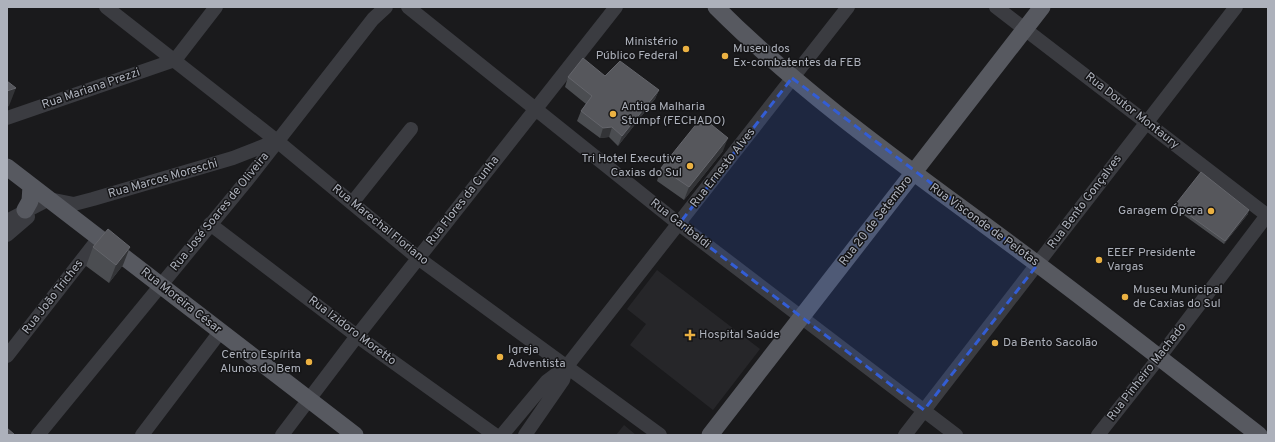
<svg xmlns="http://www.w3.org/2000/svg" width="1275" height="442" font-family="Overpass,sans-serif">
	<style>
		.built { fill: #262629 }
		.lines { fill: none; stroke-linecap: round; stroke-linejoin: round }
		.minor { stroke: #3b3c41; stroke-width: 14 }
		.major { stroke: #575960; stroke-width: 17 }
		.wall { fill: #4b4d51 }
		.shaded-wall { fill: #333437 }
		.building { fill: #56575c; stroke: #64656b }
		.marked { fill: #335dd4; fill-opacity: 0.2; stroke: #335dd4; stroke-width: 3; stroke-dasharray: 8 5; stroke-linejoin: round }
		.poi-dot { fill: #ebb142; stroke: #151517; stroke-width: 1.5 }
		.labels { text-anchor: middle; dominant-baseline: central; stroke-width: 3; stroke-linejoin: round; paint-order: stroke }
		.poi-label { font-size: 12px; fill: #adb1bb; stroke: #151517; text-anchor: start }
		.street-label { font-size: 12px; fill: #adb1bb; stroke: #151517 }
	</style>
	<rect width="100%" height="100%" fill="#1a1a1c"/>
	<path class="built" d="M 657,270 L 760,349 L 713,410 L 630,345 L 646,324 L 627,309 Z
		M 624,425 L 636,435 L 616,435 Z"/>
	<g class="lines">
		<path class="minor" d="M 106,7 L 277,141 L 418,258 L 660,435
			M 408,7 L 679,224 L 956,435
			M 996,7 L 1268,216
			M 7,118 L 175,60 L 216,7
			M 352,203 L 411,129
			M 7,221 L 49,199 L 74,204 L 93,199 L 233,158 L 276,141
			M 210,224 L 357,336 L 495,435
			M 7,235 L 28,217
			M 7,356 L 99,238
			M 38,435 L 248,179 L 373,19 L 386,7
			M 142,435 L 220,332
			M 282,435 L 357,336 L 616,7
			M 502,435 L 547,381 L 567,366 L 848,7
			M 525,435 L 563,380 L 567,366
			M 905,435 L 1236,7
			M 1098,435 L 1158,359 L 1268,214"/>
		<path class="major" d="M 716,7 C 813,104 927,181 1036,263 C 1111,319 1185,378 1259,435
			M 7,167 L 355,435
			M 25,210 L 30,201 L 31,186
			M 710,435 L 1042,7"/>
	</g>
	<path class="wall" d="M 605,76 L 659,90 L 655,99 L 618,146 L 609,137 L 600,138 L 577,121 L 581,111 L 586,104 L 565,87 L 568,77 Z
		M 723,151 L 684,200 L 657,181 L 661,168 Z
		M 1175,205 L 1248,214 L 1224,244 L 1174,208 Z
		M 93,247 L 123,265 L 109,283 L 86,266 Z"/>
	<path class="shaded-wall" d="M 16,88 L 9,106 L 7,107 L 7,91 Z
		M 659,90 L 655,99 L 618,146 L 622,136 Z
		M 612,127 L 609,137 L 600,138 L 603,128 Z
		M 728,138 L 723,151 L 684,200 L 689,187 Z
		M 1249,210 L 1248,214 L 1224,244 L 1225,241 Z
		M 130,247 L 123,265 L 109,283 L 116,265 Z"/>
	<path class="building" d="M 583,58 L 605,76 L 620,61 L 659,90 L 622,136 L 612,127 L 603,128 L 581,111 L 592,96 L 568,77 Z
		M 7,81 L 16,88 L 7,91 Z
		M 702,117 L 728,138 L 689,187 L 661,168 Z
		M 1201,172 L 1249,210 L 1225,241 L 1175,205 Z
		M 108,229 L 130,247 L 116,265 L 93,247 Z
		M 7,428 L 15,435 L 7,435 Z"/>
	<path class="marked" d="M 792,78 L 1038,264 L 924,410 L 679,224 Z"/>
	<g class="poi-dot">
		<circle cx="686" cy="49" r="4"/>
		<circle cx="725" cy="56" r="4"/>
		<circle cx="613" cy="114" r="4"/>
		<circle cx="690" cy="166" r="4"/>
		<circle cx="1211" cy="211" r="4"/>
		<circle cx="1099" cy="260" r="4"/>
		<circle cx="1125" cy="297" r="4"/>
		<path d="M688 329h4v4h4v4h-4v4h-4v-4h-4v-4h4z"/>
		<circle cx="995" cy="343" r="4"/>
		<circle cx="500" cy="357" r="4"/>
		<circle cx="309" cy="362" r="4"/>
	</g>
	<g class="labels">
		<g class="poi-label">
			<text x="678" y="42" text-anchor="end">Ministério<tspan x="678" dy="14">Público Federal</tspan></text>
			<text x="733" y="49">Museu dos<tspan x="733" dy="14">Ex-combatentes da FEB</tspan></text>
			<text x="621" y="107">Antiga Malharia<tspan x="621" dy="14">Stumpf (FECHADO)</tspan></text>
			<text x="682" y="159" text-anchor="end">Tri Hotel Executive<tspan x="682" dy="14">Caxias do Sul</tspan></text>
			<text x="1203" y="211" text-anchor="end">Garagem Ópera</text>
			<text x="1107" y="253">EEEF Presidente<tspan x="1107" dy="14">Vargas</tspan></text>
			<text x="1133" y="290">Museu Municipal<tspan x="1133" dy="14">de Caxias do Sul</tspan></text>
			<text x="699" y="335">Hospital Saúde</text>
			<text x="1003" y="343">Da Bento Sacolão</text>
			<text x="508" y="350">Igreja<tspan x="508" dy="14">Adventista</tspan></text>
			<text x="301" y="355" text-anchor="end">Centro Espírita<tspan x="301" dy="14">Alunos do Bem</tspan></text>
		</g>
		<g class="street-label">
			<text transform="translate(91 89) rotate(-19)">Rua Mariana Prezzi</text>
			<text transform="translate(1132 111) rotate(38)">Rua Doutor Montaury</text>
			<text transform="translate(723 168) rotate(-52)">Rua Ernesto Alves</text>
			<text transform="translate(163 179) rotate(-16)">Rua Marcos Moreschi</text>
			<text transform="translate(463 201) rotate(-52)">Rua Flores da Cunha</text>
			<text transform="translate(1085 202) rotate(-53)">Rua Bento Gonçalves</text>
			<text transform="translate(220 212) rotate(-51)">Rua José Soares de Oliveira</text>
			<text transform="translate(876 221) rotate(-52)">Rua 20 de Setembro</text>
			<text transform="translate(680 224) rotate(38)">Rua Garibaldi</text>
			<text transform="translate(380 225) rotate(39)">Rua Marechal Floriano</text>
			<text transform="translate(984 225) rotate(36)">Rua Visconde de Pelotas</text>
			<text transform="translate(53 297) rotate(-52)">Rua João Triches</text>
			<text transform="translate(181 301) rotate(38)">Rua Moreira César</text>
			<text transform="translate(352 331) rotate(37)">Rua Izidoro Moretto</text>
			<text transform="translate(1147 372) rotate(-52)">Rua Pinheiro Machado</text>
		</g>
	</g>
	<rect width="1275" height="442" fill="none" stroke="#adb1bb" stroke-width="16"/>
</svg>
